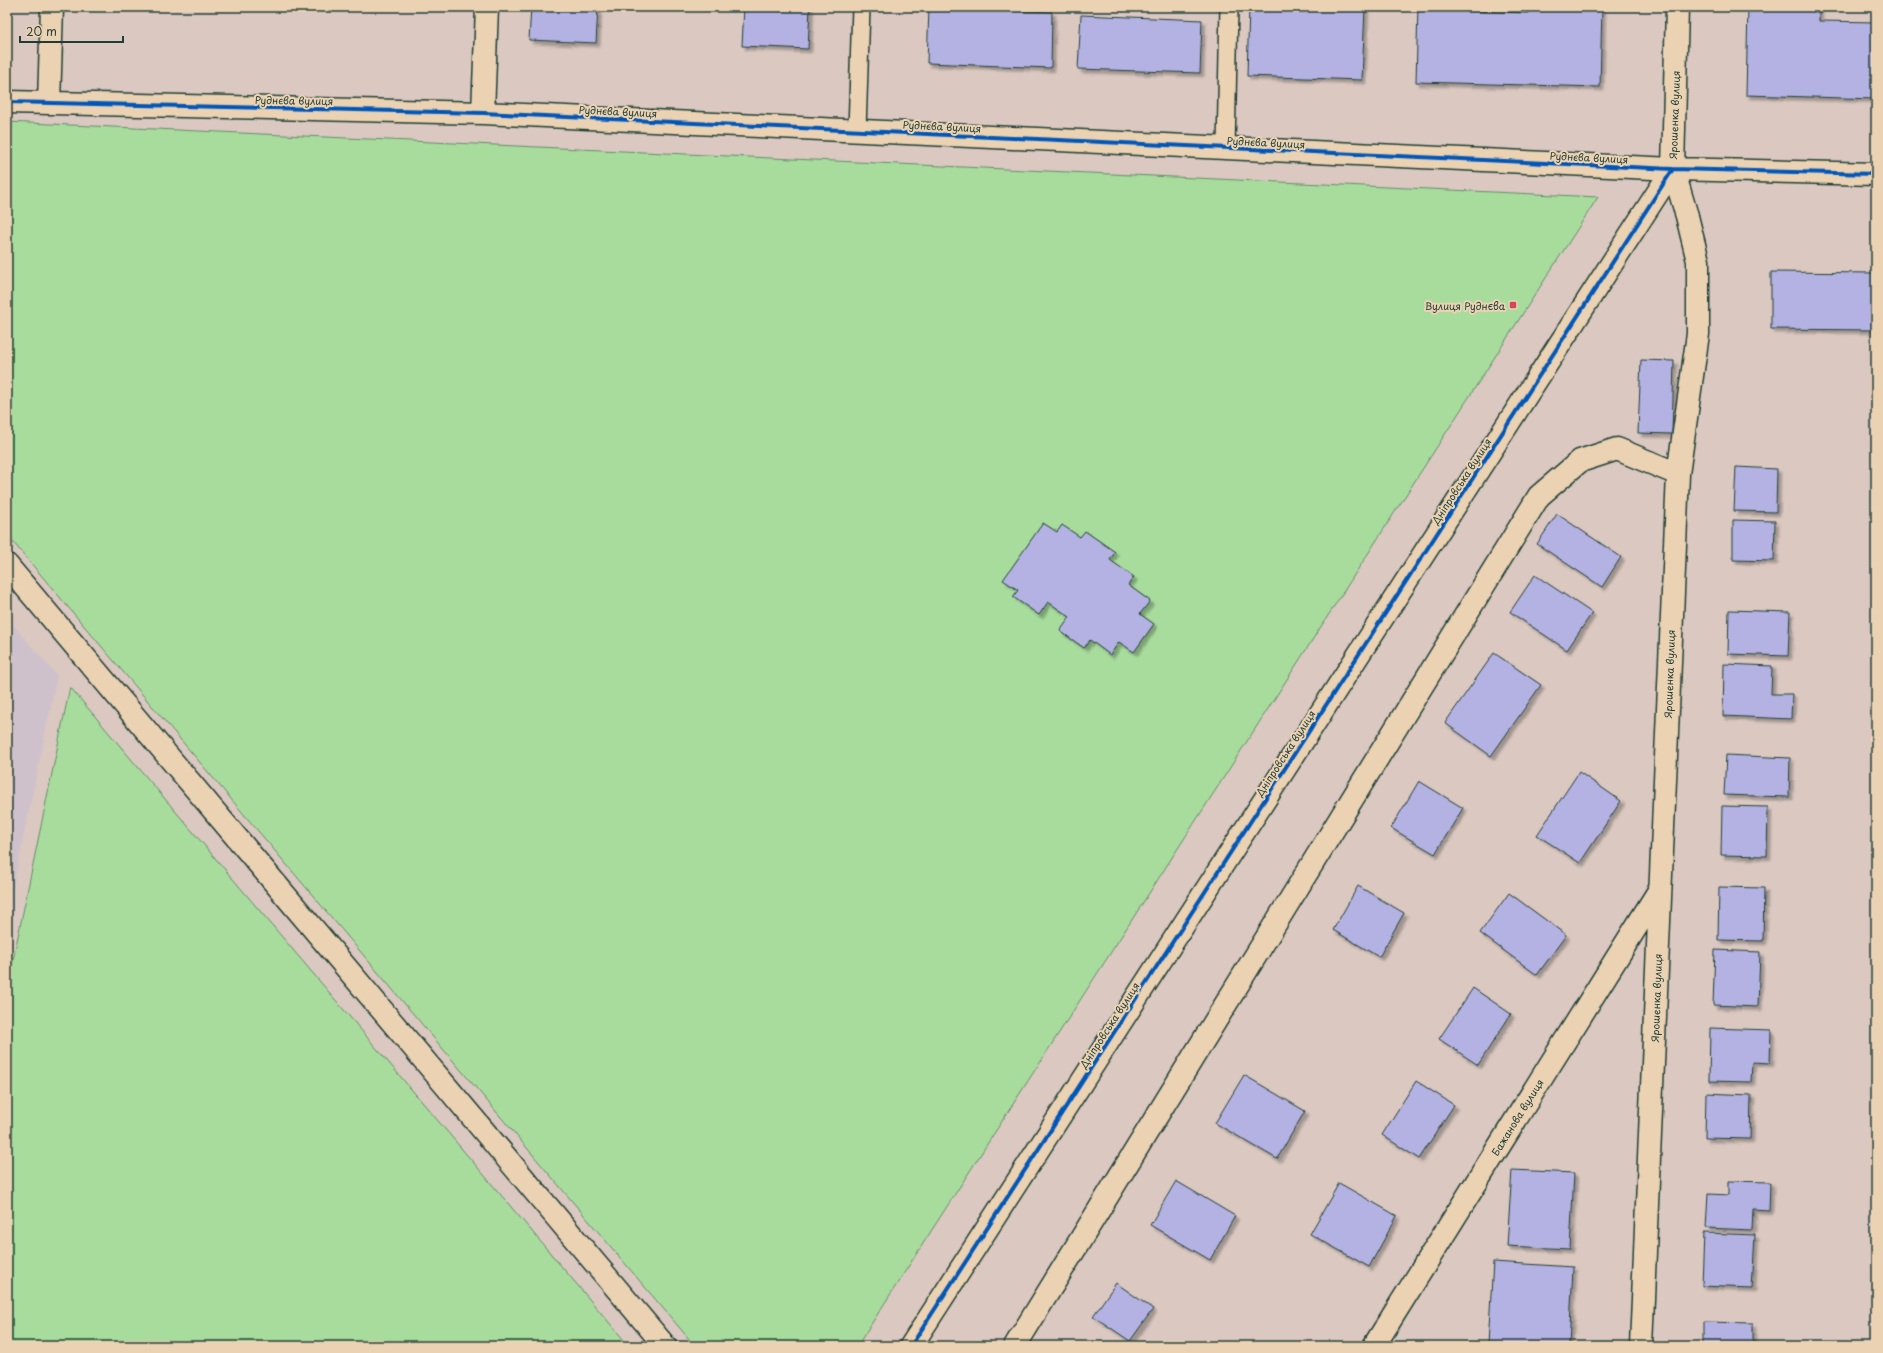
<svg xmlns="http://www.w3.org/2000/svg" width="1883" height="1353" font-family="'Playpen Sans',sans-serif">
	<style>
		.built { fill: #cfc1cb }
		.green { fill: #a8dc9d; stroke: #648c68 }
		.building { fill: #b4b2e3; stroke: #1f3d34; filter: url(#shadow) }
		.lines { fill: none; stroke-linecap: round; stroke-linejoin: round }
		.service-casing { stroke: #1f3d34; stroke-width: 20 }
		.minor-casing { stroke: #1f3d34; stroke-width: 25 }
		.tertiary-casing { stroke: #1f3d34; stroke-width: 25 }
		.service { stroke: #ebd2b3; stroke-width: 17 }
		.minor { stroke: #ebd2b3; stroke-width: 22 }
		.tertiary { stroke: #ebd2b3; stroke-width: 22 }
		.cycleway-casing { stroke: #ebd2b3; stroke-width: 6 }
		.cycleway { stroke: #0057b8; stroke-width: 4 }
		.poi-dot { fill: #d1495b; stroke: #ebd2b3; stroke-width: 1.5 }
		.labels { text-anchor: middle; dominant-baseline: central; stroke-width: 4; stroke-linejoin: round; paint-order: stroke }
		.street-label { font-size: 10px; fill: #1f3d34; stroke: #ebd2b3 }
		.poi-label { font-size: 10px; fill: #1f3d34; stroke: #ebd2b3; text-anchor: end }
	</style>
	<defs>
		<filter id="shadow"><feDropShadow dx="3.5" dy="3.5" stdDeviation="1" flood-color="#0004"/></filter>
	</defs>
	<rect width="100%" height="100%" fill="#dac8c1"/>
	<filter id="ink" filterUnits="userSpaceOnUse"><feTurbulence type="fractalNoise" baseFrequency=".025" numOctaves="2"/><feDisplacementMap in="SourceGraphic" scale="8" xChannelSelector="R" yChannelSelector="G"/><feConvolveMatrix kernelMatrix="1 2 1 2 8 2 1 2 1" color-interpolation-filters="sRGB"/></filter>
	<g filter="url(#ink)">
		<path class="built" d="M 7,618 L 57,676 L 7,916 Z"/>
		<path class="green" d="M 7,122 L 1598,197 L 857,1346 L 695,1346 L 7,535 Z
			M 70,687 L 629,1346 L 7,1346 L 7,989 Z"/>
		<path class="building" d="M 531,7 L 598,7 L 596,43 L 529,40 Z
			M 744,7 L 810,7 L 808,49 L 742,46 Z
			M 1249,7 L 1365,7 L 1362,80 L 1247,76 Z
			M 1418,7 L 1467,7 L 1467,11 L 1528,13 L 1529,7 L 1602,7 L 1600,87 L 1416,82 Z
			M 1748,7 L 1819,7 L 1819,21 L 1876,22 L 1876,99 L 1746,95 Z
			M 929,8 L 1052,12 L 1051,68 L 927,63 Z
			M 1081,15 L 1202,20 L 1200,73 L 1078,69 Z
			M 1771,272 L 1876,273 L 1876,330 L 1771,329 Z
			M 1641,360 L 1674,361 L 1672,434 L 1638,433 Z
			M 1736,467 L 1777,469 L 1776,512 L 1734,511 Z
			M 1557,514 L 1621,557 L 1602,587 L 1537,544 Z
			M 1733,520 L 1775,521 L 1774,561 L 1733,560 Z
			M 1043,523 L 1057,532 L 1062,525 L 1080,537 L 1085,531 L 1115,552 L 1110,560 L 1134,577 L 1128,585 L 1150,601 L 1140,614 L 1154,624 L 1134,652 L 1119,642 L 1110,655 L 1090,640 L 1084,648 L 1060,631 L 1070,617 L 1048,602 L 1039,615 L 1013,597 L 1018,590 L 1003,580 Z
			M 1535,575 L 1592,613 L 1567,650 L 1510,612 Z
			M 1729,610 L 1790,612 L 1788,656 L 1728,654 Z
			M 1494,653 L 1541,685 L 1491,756 L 1445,723 Z
			M 1724,664 L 1772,666 L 1771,694 L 1792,694 L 1791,719 L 1723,716 Z
			M 1726,755 L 1790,758 L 1789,797 L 1724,795 Z
			M 1579,772 L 1621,801 L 1580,863 L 1537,835 Z
			M 1419,781 L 1463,808 L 1435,854 L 1391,828 Z
			M 1722,806 L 1768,807 L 1767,856 L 1721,855 Z
			M 1358,886 L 1404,913 L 1379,957 L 1333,930 Z
			M 1719,887 L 1764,888 L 1763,941 L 1718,940 Z
			M 1509,893 L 1566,935 L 1537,975 L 1480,933 Z
			M 1715,950 L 1760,952 L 1758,1007 L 1713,1005 Z
			M 1473,988 L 1511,1014 L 1478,1065 L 1439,1039 Z
			M 1710,1028 L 1771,1030 L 1770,1063 L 1752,1062 L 1751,1082 L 1709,1081 Z
			M 1244,1075 L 1305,1111 L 1277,1159 L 1215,1123 Z
			M 1416,1081 L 1454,1105 L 1419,1159 L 1382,1135 Z
			M 1706,1093 L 1751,1095 L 1750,1139 L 1705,1138 Z
			M 1512,1170 L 1574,1173 L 1570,1249 L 1507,1246 Z
			M 1176,1181 L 1235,1216 L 1210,1260 L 1150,1225 Z
			M 1728,1181 L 1770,1182 L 1769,1210 L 1753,1209 L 1752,1230 L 1706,1228 L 1708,1194 L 1728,1195 Z
			M 1339,1183 L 1397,1216 L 1369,1267 L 1310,1234 Z
			M 1704,1233 L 1755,1235 L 1752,1288 L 1702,1286 Z
			M 1493,1262 L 1573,1267 L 1569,1346 L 1488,1344 Z
			M 1116,1283 L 1153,1309 L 1130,1341 L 1093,1316 Z
			M 1703,1322 L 1753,1323 L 1753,1346 L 1703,1346 Z"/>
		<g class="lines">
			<defs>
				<path id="service" d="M 857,130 L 861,7
					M 1226,148 L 1229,7"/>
				<path id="minor" d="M 7,102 L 483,113 L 1673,169 L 1687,216 L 1698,261 L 1698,334 L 1678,474 L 1641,1346
					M 49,103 L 52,7
					M 483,113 L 487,7
					M 7,565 L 665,1346
					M 1015,1346 L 1539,496 L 1580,461 L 1617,449 L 1678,474
					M 1374,1346 L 1660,889"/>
				<path id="tertiary" d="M 1673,169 L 1876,174
					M 1673,169 L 1677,7
					M 911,1346 L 1673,169"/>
			</defs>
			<use href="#service" class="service-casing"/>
			<use href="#minor" class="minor-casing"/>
			<use href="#tertiary" class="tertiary-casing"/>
			<use href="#service" class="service"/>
			<use href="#minor" class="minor"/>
			<use href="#tertiary" class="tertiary"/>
			<defs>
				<path id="cycleway" d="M 7,102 L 483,113 L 1673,169 L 1876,174
					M 911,1346 L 1673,169"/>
			</defs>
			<use href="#cycleway" class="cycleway-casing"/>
			<use href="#cycleway" class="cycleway"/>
		</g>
	</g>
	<rect class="poi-dot" x="1509" y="301" width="8" height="8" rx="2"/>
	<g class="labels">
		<g class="street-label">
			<text transform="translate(294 100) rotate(1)">Руднєва вулиця</text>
			<text transform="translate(618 111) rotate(3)">Руднєва вулиця</text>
			<text transform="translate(1674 115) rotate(-88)">Ярошенка вулиця</text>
			<text transform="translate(942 126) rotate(3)">Руднєва вулиця</text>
			<text transform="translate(1266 142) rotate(3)">Руднєва вулиця</text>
			<text transform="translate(1589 157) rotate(3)">Руднєва вулиця</text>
			<text transform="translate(1461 481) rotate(-57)">Дніпровська вулиця</text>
			<text transform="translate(1669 674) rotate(-88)">Ярошенка вулиця</text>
			<text transform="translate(1285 753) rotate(-57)">Дніпровська вулиця</text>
			<text transform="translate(1656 998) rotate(-88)">Ярошенка вулиця</text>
			<text transform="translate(1109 1025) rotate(-57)">Дніпровська вулиця</text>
			<text transform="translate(1517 1117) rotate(-58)">Бажанова вулиця</text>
		</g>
		<g class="poi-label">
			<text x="1505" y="305">Вулиця Руднєва</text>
		</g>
	</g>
	<rect width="1883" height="1353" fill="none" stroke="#ebd2b3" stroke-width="24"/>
	<rect x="12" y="12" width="1859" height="1329" fill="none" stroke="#1f3d34" stroke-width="1.5" filter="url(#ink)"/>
	<path d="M20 36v6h103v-6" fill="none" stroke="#1f3d34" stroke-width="2"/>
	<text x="26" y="36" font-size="12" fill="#1f3d34" stroke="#ebd2b3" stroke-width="3" paint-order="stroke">20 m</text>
</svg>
